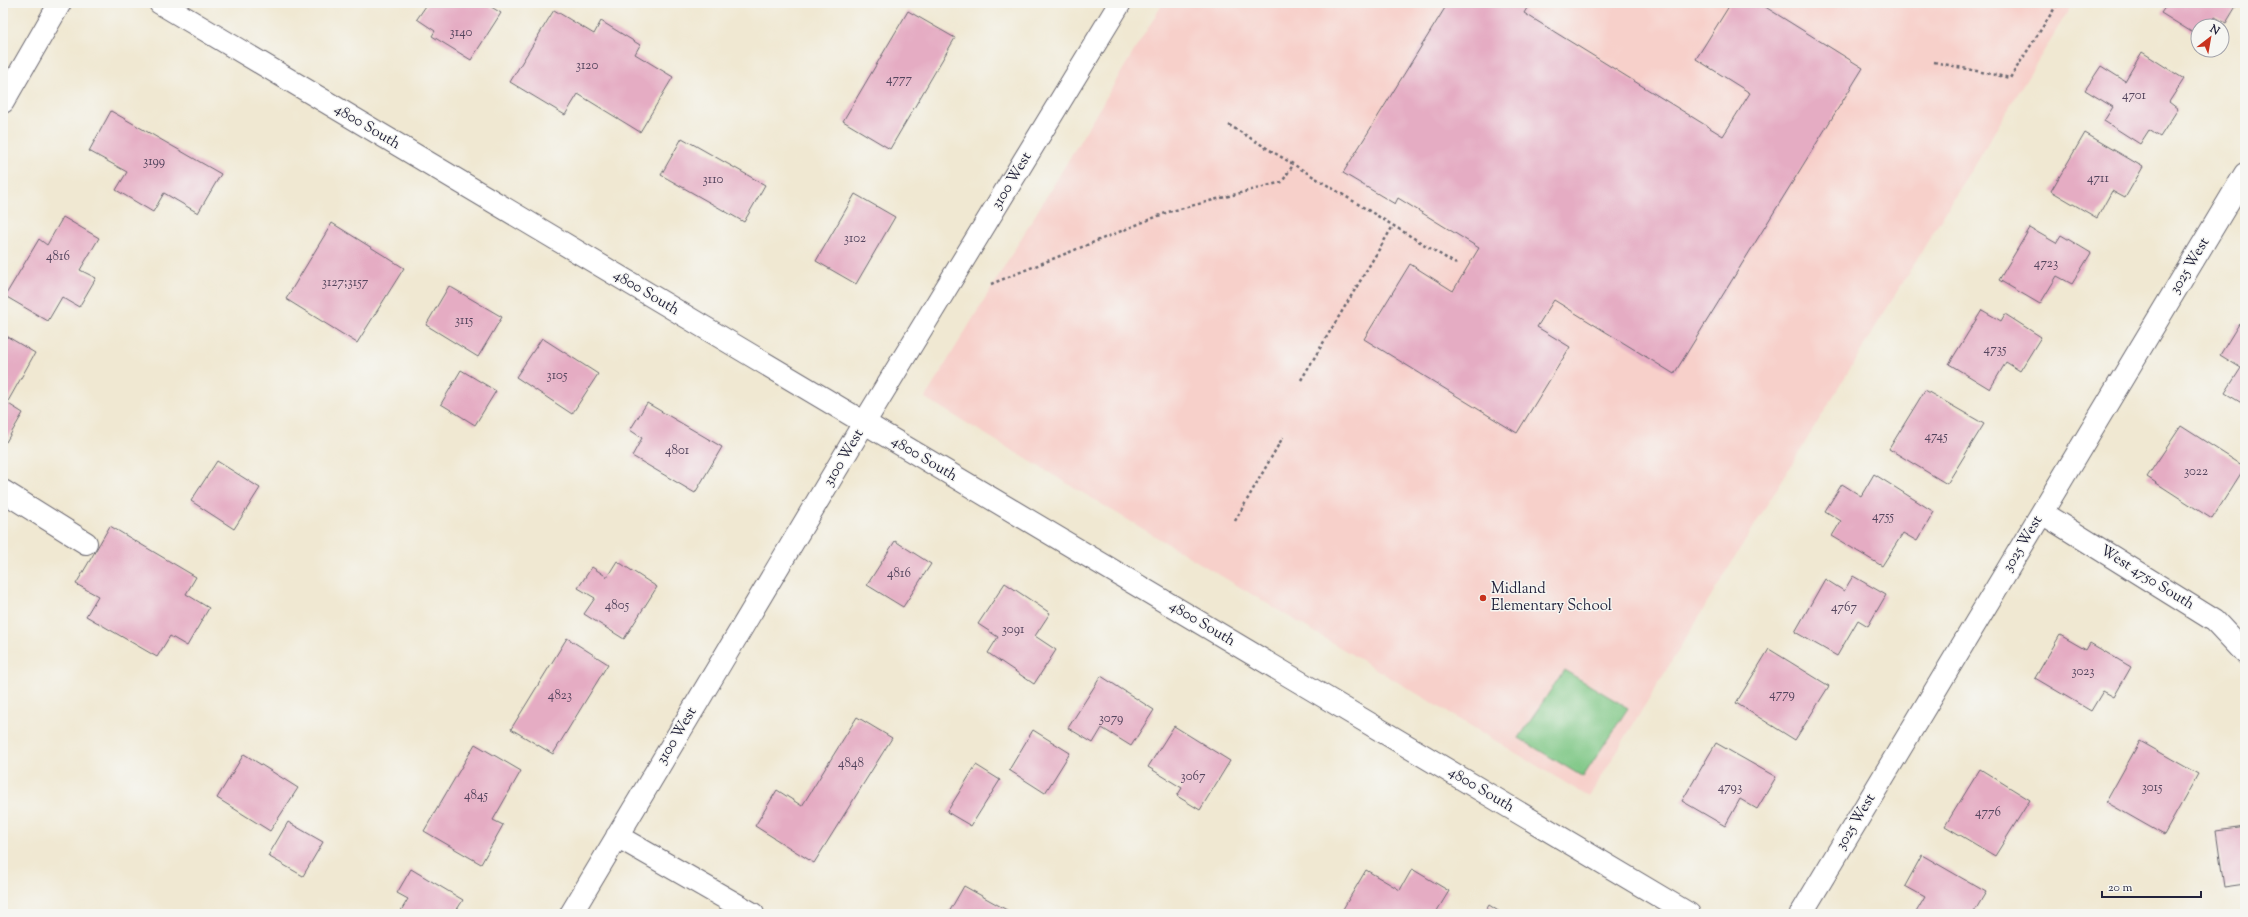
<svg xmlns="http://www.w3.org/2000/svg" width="2248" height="917" font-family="'Sorts Mill Goudy',serif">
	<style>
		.built { fill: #f7d0ca }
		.green { fill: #7cc683; stroke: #4f745f }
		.building { fill: #e5acc3 }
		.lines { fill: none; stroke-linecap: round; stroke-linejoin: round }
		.minor-casing { stroke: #6a6770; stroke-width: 24 }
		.major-casing { stroke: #6a6770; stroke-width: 24 }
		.path { stroke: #6a6770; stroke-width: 2.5; stroke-dasharray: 3 3; stroke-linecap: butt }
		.minor { stroke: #fff; stroke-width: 22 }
		.major { stroke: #fff; stroke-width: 22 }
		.poi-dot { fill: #c8321e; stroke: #f6f6f2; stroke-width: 1.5 }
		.labels { text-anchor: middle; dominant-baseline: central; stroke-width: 3; stroke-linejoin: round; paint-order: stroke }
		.number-label { font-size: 13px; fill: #53445d }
		.street-label { font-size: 15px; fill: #22223b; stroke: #f6f6f2 }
		.poi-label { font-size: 15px; fill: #22223b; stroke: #f6f6f2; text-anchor: start }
	</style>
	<rect width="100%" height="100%" fill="#f6f6f2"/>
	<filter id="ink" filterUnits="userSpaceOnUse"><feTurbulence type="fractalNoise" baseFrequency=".025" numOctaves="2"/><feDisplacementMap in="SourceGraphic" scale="8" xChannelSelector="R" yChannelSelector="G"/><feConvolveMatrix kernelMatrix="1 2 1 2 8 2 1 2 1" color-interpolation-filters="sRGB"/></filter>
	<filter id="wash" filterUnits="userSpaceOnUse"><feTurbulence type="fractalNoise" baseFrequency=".012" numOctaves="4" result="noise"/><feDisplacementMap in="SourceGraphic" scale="16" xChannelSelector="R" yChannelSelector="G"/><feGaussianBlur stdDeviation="0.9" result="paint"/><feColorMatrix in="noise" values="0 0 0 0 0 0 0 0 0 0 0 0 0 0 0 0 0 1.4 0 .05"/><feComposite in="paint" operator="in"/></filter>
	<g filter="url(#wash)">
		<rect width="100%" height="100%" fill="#f0e8d2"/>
		<path class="built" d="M 1163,3 L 2073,3 L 1589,797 L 925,398 Z"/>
		<path class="green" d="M 1564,670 L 1628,708 L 1583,777 L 1519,738 Z"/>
		<g id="blocks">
			<path class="building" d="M 428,3 L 485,3 L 501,13 L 471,60 L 432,36 L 435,31 L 417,19 Z
				M 1448,3 L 1530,3 L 1524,13 L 1723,136 L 1750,93 L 1696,59 L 1731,3 L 1759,3 L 1863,68 L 1674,374 L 1554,300 L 1537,327 L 1570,347 L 1517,433 L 1364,339 L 1410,264 L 1453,291 L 1479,248 L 1398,198 L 1395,204 L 1343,173 Z
				M 2168,3 L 2238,3 L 2226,23 L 2215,17 L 2210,26 L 2198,26 L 2198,36 L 2161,13 Z
				M 554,10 L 594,34 L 601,21 L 640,45 L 635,54 L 673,77 L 640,132 L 578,94 L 565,115 L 510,82 Z
				M 908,11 L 955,38 L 890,149 L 843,121 Z
				M 2142,52 L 2184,79 L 2169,102 L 2178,109 L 2160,137 L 2149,130 L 2140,144 L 2104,121 L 2113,107 L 2085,90 L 2101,66 L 2125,81 Z
				M 111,111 L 221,174 L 198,213 L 164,193 L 153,212 L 116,190 L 127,172 L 89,151 Z
				M 2085,133 L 2143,167 L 2125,198 L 2112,191 L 2097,218 L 2051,191 Z
				M 682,138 L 765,185 L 744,222 L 661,175 Z
				M 855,194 L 895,217 L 856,284 L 816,261 Z
				M 63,217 L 99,238 L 80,270 L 96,278 L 79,307 L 62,297 L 48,321 L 5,296 L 39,239 L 47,245 Z
				M 332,223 L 404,268 L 357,343 L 286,299 Z
				M 2030,228 L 2056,243 L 2061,235 L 2091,253 L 2072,284 L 2057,276 L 2040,304 L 1999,280 Z
				M 449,286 L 502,317 L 478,357 L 426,325 Z
				M 1982,310 L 2001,321 L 2005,314 L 2041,337 L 2020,371 L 2006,362 L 1990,389 L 1949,364 Z
				M 2239,324 L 2245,327 L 2245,405 L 2225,393 L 2241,368 L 2220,355 Z
				M 3,334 L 35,353 L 7,403 L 23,413 L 6,442 L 3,441 Z
				M 542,338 L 598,374 L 572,414 L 516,377 Z
				M 461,370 L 496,391 L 475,425 L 441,404 Z
				M 1925,390 L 1984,424 L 1947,484 L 1889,449 Z
				M 647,403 L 722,447 L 695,493 L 632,456 L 642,438 L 630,430 Z
				M 2181,426 L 2245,467 L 2212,519 L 2147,477 Z
				M 217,461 L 260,488 L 234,529 L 191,501 Z
				M 1874,474 L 1934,512 L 1917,541 L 1903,533 L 1882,566 L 1832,536 L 1841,521 L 1825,511 L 1842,484 L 1861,496 Z
				M 110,526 L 196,577 L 186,594 L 209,608 L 187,646 L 170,636 L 157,657 L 86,616 L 98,596 L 76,584 Z
				M 895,541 L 931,564 L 903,607 L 867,585 Z
				M 617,561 L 657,587 L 624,639 L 584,614 L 595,598 L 578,588 L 592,567 L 607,577 Z
				M 1853,576 L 1886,595 L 1868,626 L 1858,620 L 1837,656 L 1795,632 L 1825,579 L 1844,591 Z
				M 1005,583 L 1050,613 L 1035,636 L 1056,650 L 1034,684 L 988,653 L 998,637 L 978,624 Z
				M 2060,635 L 2086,650 L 2090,643 L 2131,667 L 2114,697 L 2103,691 L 2091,711 L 2035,678 Z
				M 567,638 L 608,664 L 553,754 L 511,729 Z
				M 1769,649 L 1829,686 L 1795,740 L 1736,703 Z
				M 1101,676 L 1154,710 L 1131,746 L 1102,728 L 1093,743 L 1068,728 Z
				M 857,717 L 892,738 L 814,863 L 755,826 L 777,790 L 802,806 Z
				M 1174,726 L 1230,761 L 1200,810 L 1177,796 L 1182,788 L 1148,767 Z
				M 1033,730 L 1070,753 L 1045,793 L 1009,770 Z
				M 2140,741 L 2198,774 L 2164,835 L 2106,802 Z
				M 1716,743 L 1776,777 L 1757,809 L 1740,799 L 1725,826 L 1682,801 Z
				M 475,744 L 521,771 L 493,820 L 503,825 L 481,864 L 424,831 Z
				M 244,754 L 298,788 L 270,831 L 217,798 Z
				M 976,765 L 1000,780 L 971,826 L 947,812 Z
				M 1980,769 L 2030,800 L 1995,856 L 1945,826 Z
				M 288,822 L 323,842 L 303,876 L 268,856 Z
				M 2245,827 L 2245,884 L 2224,887 L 2216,831 Z
				M 1922,855 L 1986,892 L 1973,914 L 1915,914 L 1925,897 L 1905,886 Z
				M 411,869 L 463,900 L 454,914 L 399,914 L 408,899 L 397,893 Z
				M 1412,869 L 1449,891 L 1435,914 L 1352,914 L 1343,909 L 1366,870 L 1400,890 Z
				M 964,886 L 1014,914 L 948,914 Z
				M 1489,905 L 1503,914 L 1484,914 Z"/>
		</g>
	</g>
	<g filter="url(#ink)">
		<use href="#blocks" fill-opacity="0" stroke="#6a6770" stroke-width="1"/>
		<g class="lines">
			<defs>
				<path id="minor" d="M 3,102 L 60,3
					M 3,491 L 86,543
					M 2042,513 L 2215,621 L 2245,653
					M 617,836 L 753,914
					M 571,914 L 864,423 L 1120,3
					M 1801,914 L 2245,174"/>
				<path id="major" d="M 160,3 L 1689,914"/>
			</defs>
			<use href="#minor" class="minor-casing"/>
			<use href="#major" class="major-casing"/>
			<path class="path" d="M 1934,62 L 2010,78 L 2058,3
				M 1229,125 L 1456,264
				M 991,284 L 1168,212 L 1282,182 L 1293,165
				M 1301,380 L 1393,226
				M 1235,521 L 1283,437"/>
			<use href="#minor" class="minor"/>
			<use href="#major" class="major"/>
		</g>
	</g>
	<circle class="poi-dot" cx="1483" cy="598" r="4"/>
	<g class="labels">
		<g class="number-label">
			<text x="461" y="33">3140</text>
			<text x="587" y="66">3120</text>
			<text x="899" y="80">4777</text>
			<text x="2134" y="96">4701</text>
			<text x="154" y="162">3199</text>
			<text x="2098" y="179">4711</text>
			<text x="713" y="180">3110</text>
			<text x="855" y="239">3102</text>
			<text x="58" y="257">4816</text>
			<text x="2046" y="264">4723</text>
			<text x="345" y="283">3127;3157</text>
			<text x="464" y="321">3115</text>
			<text x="1995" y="350">4735</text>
			<text x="557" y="376">3105</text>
			<text x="1936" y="437">4745</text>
			<text x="677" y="451">4801</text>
			<text x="2196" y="472">3022</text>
			<text x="1883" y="517">4755</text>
			<text x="899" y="574">4816</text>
			<text x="617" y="606">4805</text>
			<text x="1844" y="608">4767</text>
			<text x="1013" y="630">3091</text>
			<text x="2083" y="672">3023</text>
			<text x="1782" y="695">4779</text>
			<text x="560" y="696">4823</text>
			<text x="1111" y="719">3079</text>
			<text x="851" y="764">4848</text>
			<text x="1193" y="777">3067</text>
			<text x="1730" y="788">4793</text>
			<text x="2152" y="788">3015</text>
			<text x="476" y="796">4845</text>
			<text x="1988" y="813">4776</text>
		</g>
		<g class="street-label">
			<text transform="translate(367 127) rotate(31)">4800 South</text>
			<text transform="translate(1012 181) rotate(-59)">3100 West</text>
			<text transform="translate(2190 266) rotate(-59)">3025 West</text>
			<text transform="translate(646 293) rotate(31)">4800 South</text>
			<text transform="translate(844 458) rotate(-59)">3100 West</text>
			<text transform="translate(924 459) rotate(31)">4800 South</text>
			<text transform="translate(2023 544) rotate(-59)">3025 West</text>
			<text transform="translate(2147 578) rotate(32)">West 4750 South</text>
			<text transform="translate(1202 624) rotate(31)">4800 South</text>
			<text transform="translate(677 736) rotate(-59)">3100 West</text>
			<text transform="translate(1481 790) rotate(31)">4800 South</text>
			<text transform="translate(1856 822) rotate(-59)">3025 West</text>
		</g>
		<g class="poi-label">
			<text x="1491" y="589">Midland<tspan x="1491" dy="17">Elementary School</tspan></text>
		</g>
	</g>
	<rect width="2248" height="917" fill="none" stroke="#f6f6f2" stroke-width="16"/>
	<g transform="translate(2210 38) rotate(31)"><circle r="19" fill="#f6f6f2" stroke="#a1a1a9"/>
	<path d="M0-3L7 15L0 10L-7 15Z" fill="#c8321e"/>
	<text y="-6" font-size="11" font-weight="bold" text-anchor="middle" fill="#22223b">N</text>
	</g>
	<path d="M2102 891v6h99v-6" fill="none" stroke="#22223b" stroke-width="2"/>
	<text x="2108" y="891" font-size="12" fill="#22223b" stroke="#f6f6f2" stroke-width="3" paint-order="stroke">20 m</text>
</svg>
